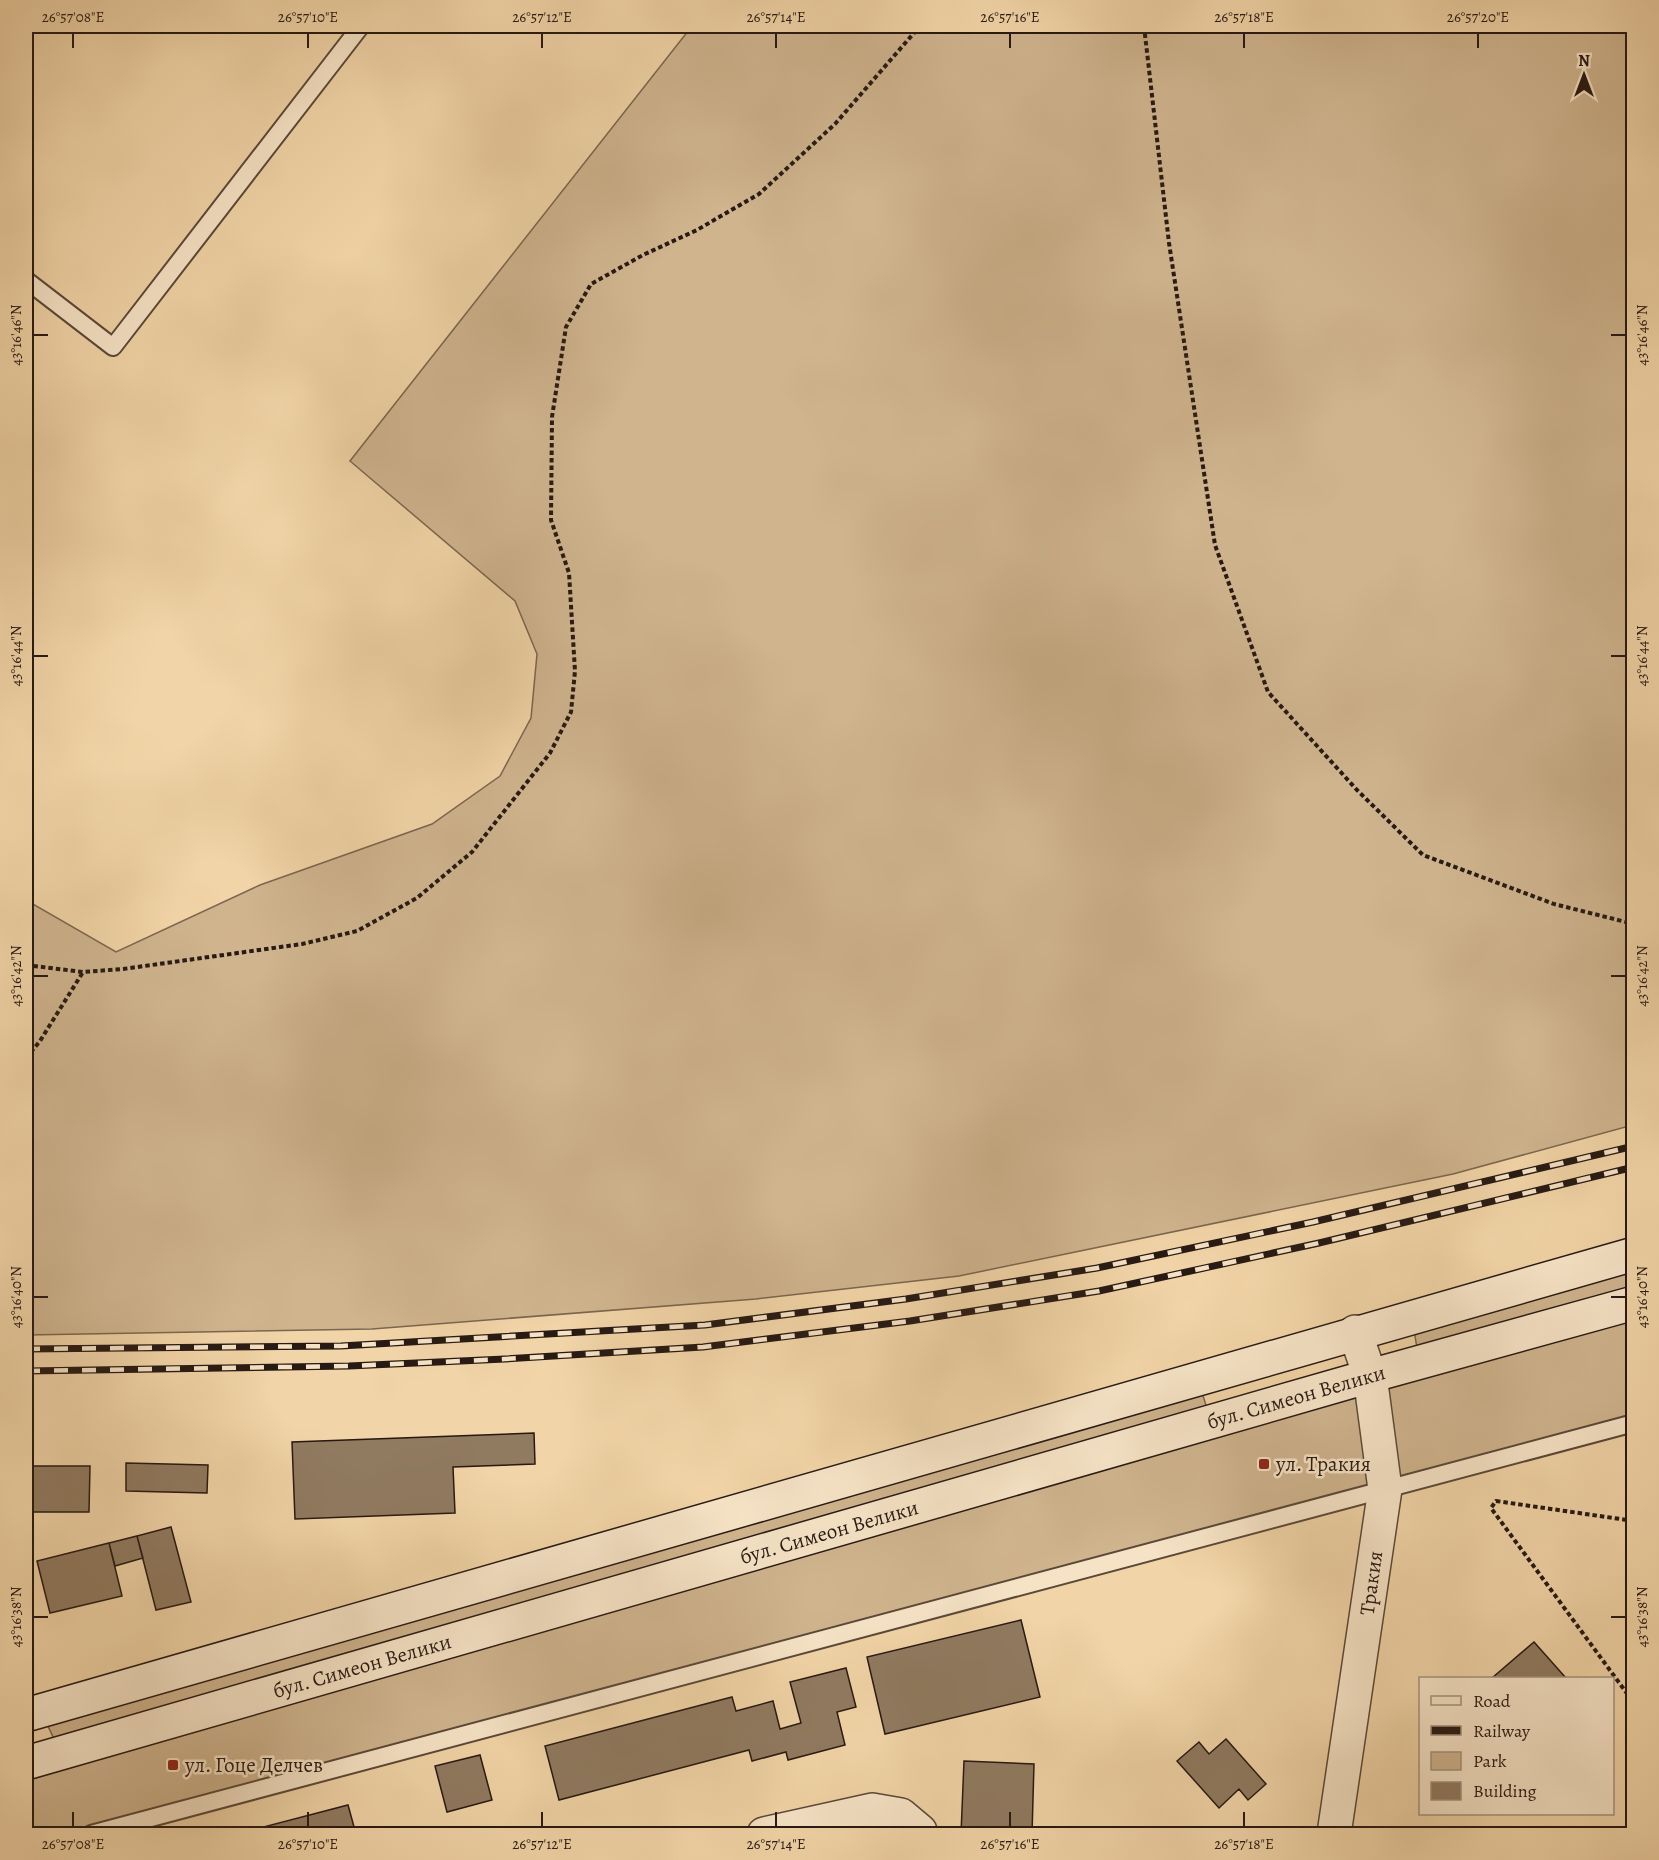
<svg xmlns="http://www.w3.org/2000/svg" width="1659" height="1860" font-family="Alegreya,serif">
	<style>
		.green { fill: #cfb48e; stroke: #7b6650; stroke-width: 1.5 }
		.building { fill: #907a60; stroke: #271913; stroke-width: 1.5 }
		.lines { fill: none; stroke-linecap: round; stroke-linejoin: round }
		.service-casing { stroke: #5a4838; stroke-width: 20 }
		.minor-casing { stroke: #5a4838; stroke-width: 36 }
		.secondary-casing { stroke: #271913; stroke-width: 36 }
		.path { stroke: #271913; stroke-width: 4; stroke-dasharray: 4.5 3; stroke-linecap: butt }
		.service { stroke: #f6e3c6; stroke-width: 16 }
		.minor { stroke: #f6e3c6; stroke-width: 33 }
		.secondary { stroke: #f6e3c6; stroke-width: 33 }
		.rail-casing { stroke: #271913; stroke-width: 7 }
		.rail { stroke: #f6e3c6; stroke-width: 4.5; stroke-dasharray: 14; stroke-linecap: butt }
		.ticks { fill: none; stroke: #271913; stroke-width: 2 }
		.poi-dot { fill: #8f2418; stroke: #f6e3c6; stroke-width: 2 }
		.labels { text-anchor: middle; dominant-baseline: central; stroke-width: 5; stroke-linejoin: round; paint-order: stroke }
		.street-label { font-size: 21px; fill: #271913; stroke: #f6e3c6 }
		.poi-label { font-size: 21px; fill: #271913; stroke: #f6e3c6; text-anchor: start }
		.neatline { fill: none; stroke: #271913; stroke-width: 2 }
		.ticks-label { font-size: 15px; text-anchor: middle; fill: #271913 }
	</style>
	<rect width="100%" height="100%" fill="#f1d4a7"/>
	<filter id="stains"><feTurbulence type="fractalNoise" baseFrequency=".00333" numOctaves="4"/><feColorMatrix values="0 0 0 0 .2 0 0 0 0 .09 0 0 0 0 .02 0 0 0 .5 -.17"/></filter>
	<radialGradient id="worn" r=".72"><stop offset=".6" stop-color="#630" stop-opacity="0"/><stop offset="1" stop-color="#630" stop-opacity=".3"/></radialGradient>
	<path class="green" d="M 692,26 L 1633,26 L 1633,1125 L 1453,1174 L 959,1276 L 756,1299 L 372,1329 L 26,1335 L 26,900 L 116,952 L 260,885 L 432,824 L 500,776 L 531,718 L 537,654 L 515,601 L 350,461 Z
		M 1633,1263 L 1633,1289 L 1417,1348 L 1413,1324 Z
		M 1633,1303 L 1633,1423 L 91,1834 L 26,1834 L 26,1763 Z
		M 1201,1389 L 1208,1412 L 55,1741 L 46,1722 Z"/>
	<path class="building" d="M 534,1433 L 535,1464 L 453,1467 L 455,1513 L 295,1519 L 292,1442 Z
		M 126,1463 L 208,1465 L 207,1493 L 126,1491 Z
		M 26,1466 L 90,1466 L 89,1512 L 26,1512 Z
		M 171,1527 L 191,1602 L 156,1610 L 137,1536 Z
		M 137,1536 L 143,1558 L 115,1566 L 109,1543 Z
		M 109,1543 L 122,1596 L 50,1613 L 37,1561 Z
		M 1021,1620 L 1040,1697 L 885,1734 L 867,1657 Z
		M 1534,1642 L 1566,1678 L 1492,1678 Z
		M 846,1668 L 856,1707 L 837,1712 L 845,1745 L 788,1760 L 786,1752 L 752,1761 L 749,1750 L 559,1800 L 545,1746 L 732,1697 L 736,1711 L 773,1701 L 780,1729 L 801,1723 L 790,1682 Z
		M 1226,1739 L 1266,1784 L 1248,1800 L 1239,1789 L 1219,1808 L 1177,1761 L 1199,1742 L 1209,1754 Z
		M 480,1755 L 492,1800 L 447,1812 L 435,1766 Z
		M 964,1761 L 1034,1764 L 1032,1834 L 961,1834 Z
		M 348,1805 L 356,1834 L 237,1834 Z"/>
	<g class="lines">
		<defs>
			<path id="service" d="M 26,280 L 113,347 L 361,26
				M 91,1834 L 1634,1423"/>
			<path id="minor" d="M 764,1834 L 872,1810 L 901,1815 L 920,1831 L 920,1834
				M 1334,1834 L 1385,1489 L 1370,1376 L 1355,1332"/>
			<path id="secondary" d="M 26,1715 C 562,1562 1097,1405 1634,1254
				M 26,1763 L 1370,1376 L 1634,1303"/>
		</defs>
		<use href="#service" class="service-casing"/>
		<use href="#minor" class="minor-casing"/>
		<use href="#secondary" class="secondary-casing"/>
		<path class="path" d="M 1144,26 L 1169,243 L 1215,545 L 1268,692 L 1357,790 L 1423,855 L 1554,904 L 1634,924
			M 26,965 L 83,972 L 123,969 L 302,944 L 357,931 L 417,898 L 472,852 L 550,753 L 571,712 L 575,671 L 569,573 L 551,520 L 552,417 L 566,327 L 591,284 L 643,255 L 697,230 L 759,194 L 835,124 L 920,26
			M 26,1058 L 40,1041 L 83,972
			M 1634,1521 L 1496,1501 L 1491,1508 L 1634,1703"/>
		<use href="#service" class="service"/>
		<use href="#minor" class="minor"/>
		<use href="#secondary" class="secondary"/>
		<defs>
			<path id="rail" d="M 26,1349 L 341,1346 L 705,1325 L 906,1299 L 1097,1268 L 1313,1222 L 1634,1146
				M 26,1371 L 349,1366 L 505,1359 L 703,1347 L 910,1321 L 1099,1291 L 1319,1243 L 1634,1167"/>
		</defs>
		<use href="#rail" class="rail-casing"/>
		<use href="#rail" class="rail"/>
	</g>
	<path class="ticks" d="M 73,33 L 73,48M 308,33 L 308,48M 542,33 L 542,48M 776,33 L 776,48M 1010,33 L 1010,48M 1244,33 L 1244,48M 1478,33 L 1478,48M 33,335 L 48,335M 1611,335 L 1626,335M 33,656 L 48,656M 1611,656 L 1626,656M 33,976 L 48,976M 1611,976 L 1626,976M 33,1297 L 48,1297M 1611,1297 L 1626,1297M 33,1617 L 48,1617M 1611,1617 L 1626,1617M 73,1812 L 73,1827M 308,1812 L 308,1827M 542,1812 L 542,1827M 776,1812 L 776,1827M 1010,1812 L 1010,1827M 1244,1812 L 1244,1827"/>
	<g class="poi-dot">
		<rect x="1258" y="1458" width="12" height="12" rx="3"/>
		<rect x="167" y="1759" width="12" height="12" rx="3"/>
	</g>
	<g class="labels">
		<g class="street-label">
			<text transform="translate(1296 1397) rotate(-16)">бул. Симеон Велики</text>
			<text transform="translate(829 1532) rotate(-16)">бул. Симеон Велики</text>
			<text transform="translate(1371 1583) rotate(-82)">Тракия</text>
			<text transform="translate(362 1666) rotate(-16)">бул. Симеон Велики</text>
		</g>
		<g class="poi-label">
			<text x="1276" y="1464">ул. Тракия</text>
			<text x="185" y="1765">ул. Гоце Делчев</text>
		</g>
	</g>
	<rect width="1659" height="1860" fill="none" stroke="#f1d4a7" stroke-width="66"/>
	<rect x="1419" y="1677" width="195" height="138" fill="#f6e3c6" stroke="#a3927e" stroke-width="1.5"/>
	<rect x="1431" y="1696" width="30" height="9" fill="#f6e3c6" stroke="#a3927e" stroke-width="1.5"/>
	<text x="1473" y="1707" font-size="18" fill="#271913">Road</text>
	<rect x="1431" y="1726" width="30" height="9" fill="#271913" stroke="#a3927e" stroke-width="1.5"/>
	<text x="1473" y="1737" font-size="18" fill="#271913">Railway</text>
	<rect x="1431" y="1752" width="30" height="18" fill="#cfb48e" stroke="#a3927e" stroke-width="1.5"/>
	<text x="1473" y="1767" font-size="18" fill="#271913">Park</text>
	<rect x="1431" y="1782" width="30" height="18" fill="#907a60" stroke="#a3927e" stroke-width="1.5"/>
	<text x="1473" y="1797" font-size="18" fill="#271913">Building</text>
	<g transform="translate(1584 75)" stroke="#f6e3c6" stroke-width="4.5" paint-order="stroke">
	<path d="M0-4.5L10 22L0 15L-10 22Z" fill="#271913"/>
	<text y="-9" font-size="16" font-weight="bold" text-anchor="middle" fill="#271913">N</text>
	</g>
	<rect x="33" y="33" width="1593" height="1794" class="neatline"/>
	<g class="ticks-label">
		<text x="73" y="22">26°57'08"E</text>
		<text x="308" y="22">26°57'10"E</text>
		<text x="542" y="22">26°57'12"E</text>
		<text x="776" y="22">26°57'14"E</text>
		<text x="1010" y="22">26°57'16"E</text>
		<text x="1244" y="22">26°57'18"E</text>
		<text x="1478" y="22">26°57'20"E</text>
		<text transform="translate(16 335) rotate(-90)" y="5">43°16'46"N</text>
		<text transform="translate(1642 335) rotate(-90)" y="5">43°16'46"N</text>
		<text transform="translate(16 656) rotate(-90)" y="5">43°16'44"N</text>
		<text transform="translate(1642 656) rotate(-90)" y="5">43°16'44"N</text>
		<text transform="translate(16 976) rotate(-90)" y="5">43°16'42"N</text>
		<text transform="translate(1642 976) rotate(-90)" y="5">43°16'42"N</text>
		<text transform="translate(16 1297) rotate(-90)" y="5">43°16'40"N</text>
		<text transform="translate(1642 1297) rotate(-90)" y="5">43°16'40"N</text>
		<text transform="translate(16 1617) rotate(-90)" y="5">43°16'38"N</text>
		<text transform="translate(1642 1617) rotate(-90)" y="5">43°16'38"N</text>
		<text x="73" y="1849">26°57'08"E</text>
		<text x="308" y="1849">26°57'10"E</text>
		<text x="542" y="1849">26°57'12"E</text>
		<text x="776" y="1849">26°57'14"E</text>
		<text x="1010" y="1849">26°57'16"E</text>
		<text x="1244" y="1849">26°57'18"E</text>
	</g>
	<rect width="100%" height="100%" filter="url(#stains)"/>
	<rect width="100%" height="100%" fill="url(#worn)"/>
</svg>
